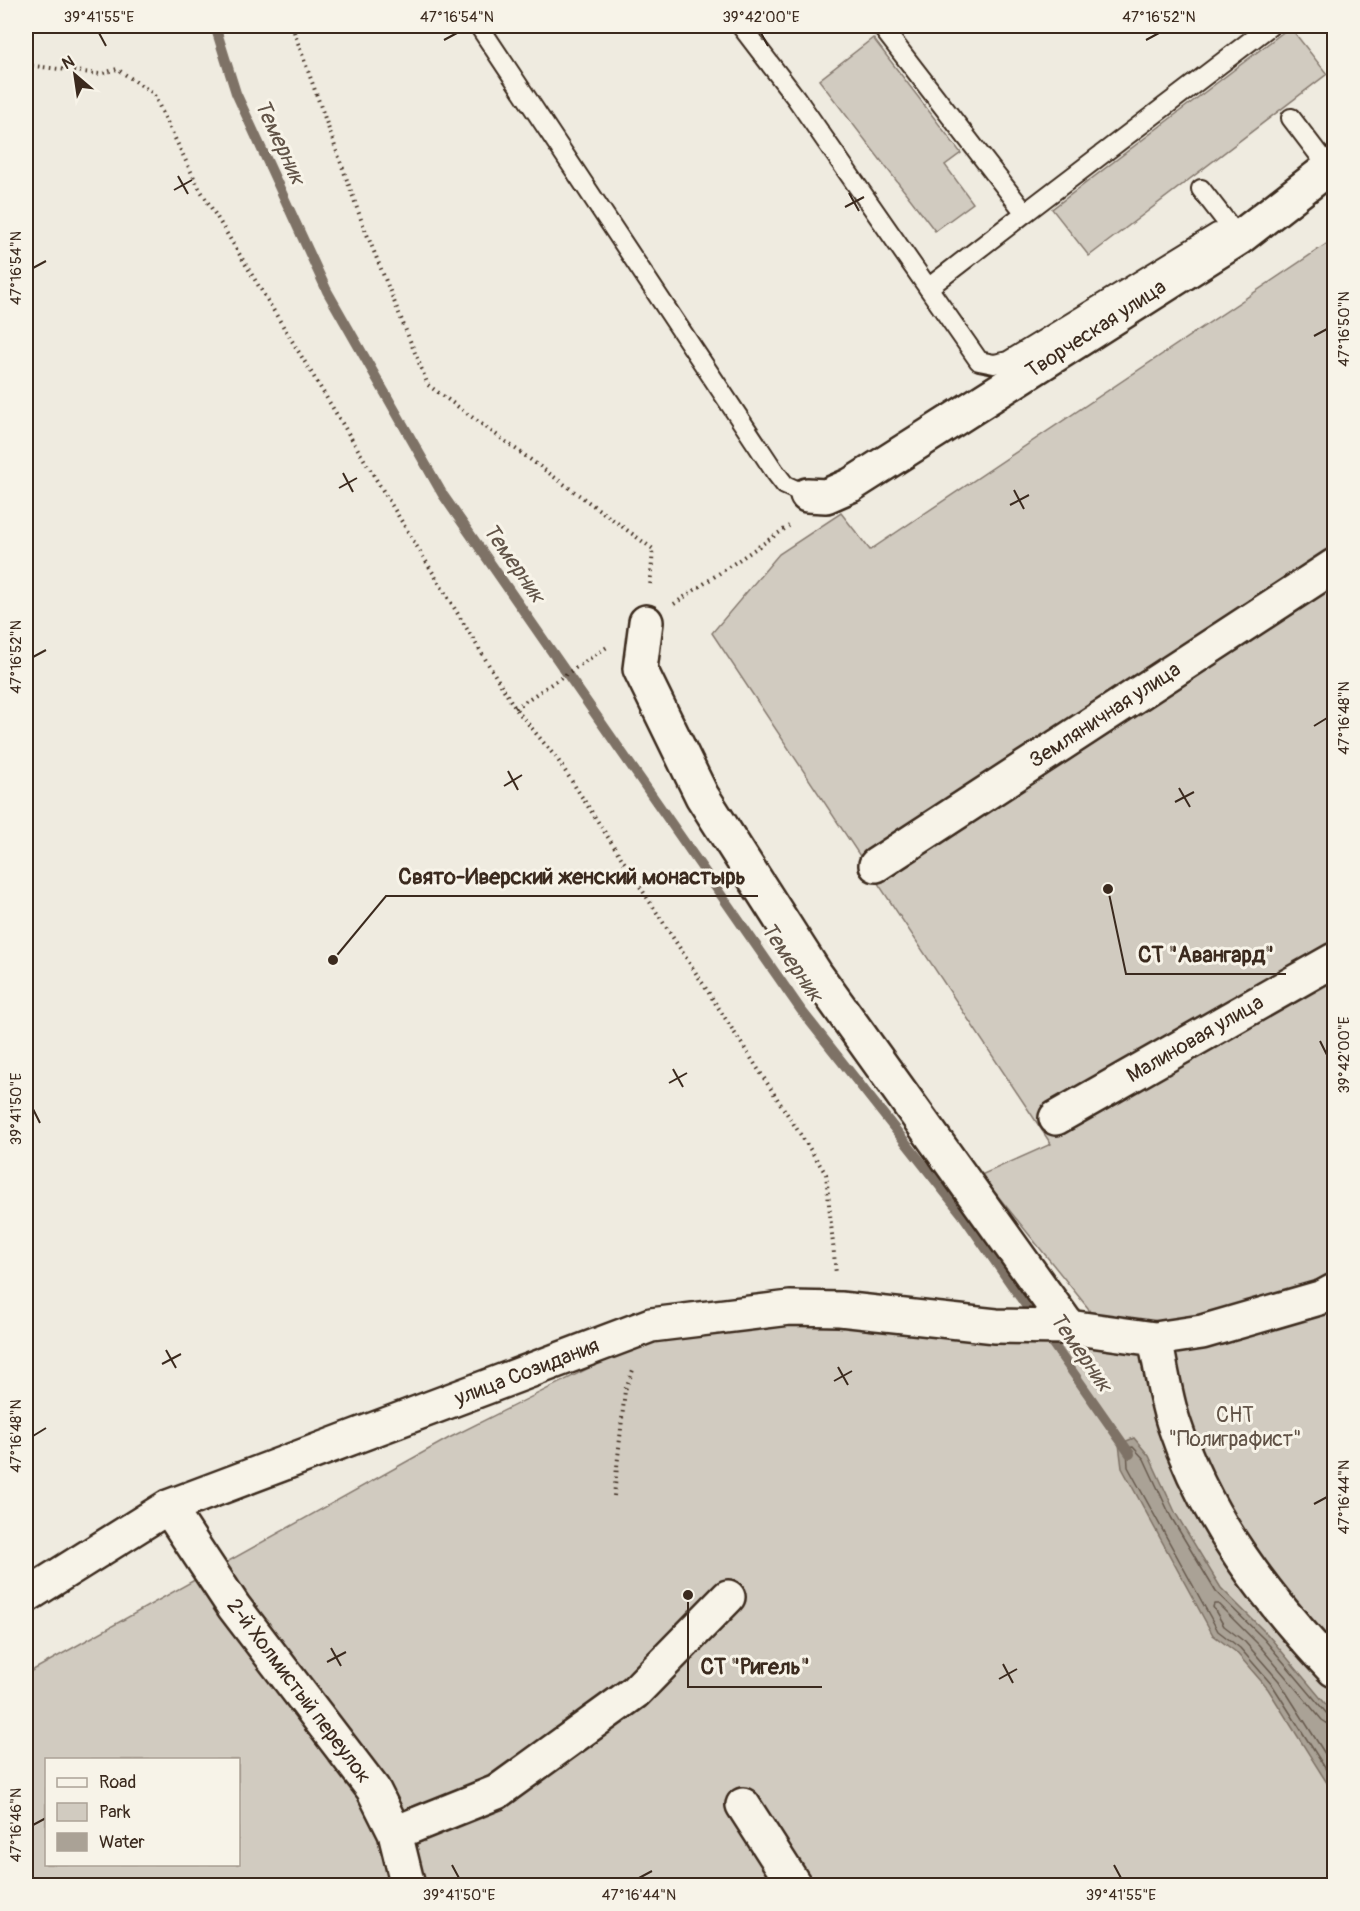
<svg xmlns="http://www.w3.org/2000/svg" width="1360" height="1911" font-family="Pangolin,sans-serif">
	<style>
		.green { fill: #d1cbc0; stroke: #867a6f; stroke-width: 1.5; fill-rule: evenodd }
		.water { fill: #aaa296; stroke: #7e7266; stroke-width: 1.5 }
		.lines { fill: none; stroke-linecap: round; stroke-linejoin: round }
		.shore { stroke: #675a4e; stroke-width: 1.5 }
		.stream { stroke: #7e7266; stroke-width: 10 }
		.service-casing { stroke: #3b2a1e; stroke-width: 22 }
		.minor-casing { stroke: #3b2a1e; stroke-width: 38 }
		.path { stroke: #3b2a1e; stroke-width: 4; stroke-dasharray: 1.5 4.5; stroke-linecap: butt }
		.service { stroke: #f7f3e8; stroke-width: 18 }
		.minor { stroke: #f7f3e8; stroke-width: 33 }
		.ticks { fill: none; stroke: #3b2a1e; stroke-width: 2 }
		.labels { text-anchor: middle; dominant-baseline: central; stroke-width: 6; stroke-linejoin: round; paint-order: stroke }
		.street-label { font-size: 21px; fill: #3b2a1e; stroke: #f7f3e8 }
		.park-label { font-size: 21px; fill: #605246; stroke: #f7f3e8 }
		.water-label { font-size: 22px; font-style: italic; fill: #625448; stroke: #f7f3e8 }
		.leader { fill: none; stroke: #3b2a1e; stroke-width: 2 }
		.callout-dot { fill: #3b2a1e; stroke: #f7f3e8; stroke-width: 2 }
		.callout-label { font-size: 22px; text-anchor: middle; font-weight: bold; fill: #3b2a1e; stroke: #f7f3e8; stroke-width: 6; stroke-linejoin: round; paint-order: stroke }
		.neatline { fill: none; stroke: #3b2a1e; stroke-width: 2 }
		.ticks-label { font-size: 15px; text-anchor: middle; fill: #3b2a1e }
	</style>
	<rect width="100%" height="100%" fill="#efebe0"/>
	<filter id="ink" filterUnits="userSpaceOnUse"><feTurbulence type="fractalNoise" baseFrequency=".0167" numOctaves="2"/><feDisplacementMap in="SourceGraphic" scale="12" xChannelSelector="R" yChannelSelector="G"/><feConvolveMatrix kernelMatrix="1 2 1 2 8 2 1 2 1" color-interpolation-filters="sRGB"/></filter>
	<g filter="url(#ink)">
		<path class="green" d="M 1290,27 L 1327,74 L 1089,256 L 1052,209 Z
			M 873,38 L 961,153 L 945,165 L 973,203 L 935,231 L 819,80 Z
			M 1334,239 L 1334,1885 L 26,1885 L 26,1674 L 449,1438 L 661,1332 L 840,1309 L 1098,1331 L 1088,1308 L 981,1175 L 1051,1144 L 712,633 L 779,554 L 841,513 L 870,550 ZM 46,1760 L 238,1760 L 238,1864 L 46,1864 Z"/>
		<path class="water" d="M 1134,1438 L 1149,1456 L 1176,1514 L 1221,1588 L 1268,1635 L 1334,1714 L 1334,1794 L 1268,1689 L 1236,1652 L 1213,1635 L 1122,1468 L 1119,1444 Z"/>
		<g class="lines">
			<path class="shore" d="M 1334,1717 L 1328,1715 L 1264,1639 L 1216,1592 L 1171,1517 L 1144,1459 L 1133,1447 L 1127,1448 L 1128,1467 L 1218,1631 L 1240,1648 L 1273,1686 L 1334,1782
				M 1334,1725 L 1328,1724 L 1322,1720 L 1258,1644 L 1218,1604 L 1214,1604 L 1213,1607 L 1224,1626 L 1245,1642 L 1279,1681 L 1334,1768"/>
			<path class="stream" d="M 215,26 L 236,93 L 327,291 L 443,495 L 801,1010 L 962,1214 L 1130,1454"/>
			<defs>
				<path id="service" d="M 479,26 L 775,472 L 785,485 L 807,495
					M 741,26 L 796,98 L 979,361 L 994,364 L 1008,361 L 1217,233
					M 881,26 L 1025,213 L 1270,26
					M 1291,118 L 1329,168
					M 1201,189 L 1239,238
					M 928,288 L 1025,213"/>
				<path id="minor" d="M 807,495 L 826,496 L 851,485 L 1239,238 L 1334,164
					M 646,622 L 640,669 L 702,796 L 815,973 L 1069,1327
					M 876,865 L 1334,566
					M 1056,1118 L 1334,960
					M 1155,1339 C 1161,1367 1165,1397 1174,1424 C 1206,1520 1266,1598 1334,1670
					M 168,1507 L 234,1607 L 373,1789 L 395,1833 L 408,1886
					M 26,1596 L 168,1507 L 651,1325 L 790,1308 L 840,1309 L 996,1326 L 1069,1327 L 1155,1339 L 1202,1332 L 1323,1297 L 1334,1291
					M 743,1805 L 795,1886
					M 395,1833 L 497,1792 L 635,1692 L 728,1597"/>
			</defs>
			<use href="#service" class="service-casing"/>
			<use href="#minor" class="minor-casing"/>
			<path class="path" d="M 292,26 L 362,222 L 428,385 L 653,549 L 650,587
				M 26,65 L 100,74 L 117,69 L 153,93 L 198,186 L 515,708 L 558,760 L 826,1174 L 836,1274
				M 674,604 L 789,526
				M 515,708 L 607,647
				M 614,1496 L 625,1390 L 633,1370"/>
			<use href="#service" class="service"/>
			<use href="#minor" class="minor"/>
		</g>
	</g>
	<path class="ticks" d="M 99,33 L 106,46M 761,33 L 768,46M 444,40 L 457,33M 1146,40 L 1159,33M 178,176 L 188,194M 174,190 L 192,180M 849,193 L 859,211M 845,207 L 864,197M 33,268 L 46,261M 1314,336 L 1327,329M 343,473 L 353,492M 339,488 L 357,478M 1014,490 L 1024,509M 1010,505 L 1029,495M 33,657 L 46,650M 1314,726 L 1327,718M 508,771 L 518,790M 504,786 L 522,775M 1179,788 L 1190,807M 1175,802 L 1194,792M 1320,1041 L 1327,1055M 673,1069 L 683,1087M 669,1083 L 687,1073M 33,1109 L 40,1123M 166,1350 L 176,1368M 162,1364 L 181,1354M 838,1367 L 848,1385M 834,1381 L 852,1371M 33,1436 L 46,1428M 1314,1504 L 1327,1497M 331,1648 L 341,1666M 327,1662 L 346,1652M 1003,1664 L 1013,1683M 999,1679 L 1017,1669M 33,1825 L 46,1818M 452,1865 L 459,1878M 1114,1865 L 1121,1878M 639,1878 L 652,1871"/>
	<g class="labels">
		<g class="street-label">
			<text transform="translate(1096 329) rotate(-33)">Творческая улица</text>
			<text transform="translate(1105 715) rotate(-33)">Земляничная улица</text>
			<text transform="translate(1195 1039) rotate(-30)">Малиновая улица</text>
			<text transform="translate(527 1372) rotate(-21)">улица Созидания</text>
			<text transform="translate(299 1691) rotate(53)">2-й Холмистый переулок</text>
		</g>
		<g class="park-label">
			<text x="1235" y="1415">СНТ<tspan x="1235" dy="24">"Полиграфист"</tspan></text>
		</g>
		<g class="water-label">
			<text transform="translate(280 142) rotate(65)">Темерник</text>
			<text transform="translate(514 563) rotate(55)">Темерник</text>
			<text transform="translate(792 962) rotate(55)">Темерник</text>
			<text transform="translate(1081 1352) rotate(55)">Темерник</text>
		</g>
	</g>
	<path class="leader" d="M333 960L386 896H758M1108 889L1126 974H1286M688 1595L688 1687H822"/>
	<g class="callout-dot">
		<circle cx="333" cy="960" r="6"/>
		<circle cx="1108" cy="889" r="6"/>
		<circle cx="688" cy="1595" r="6"/>
	</g>
	<g class="callout-label">
		<text x="572" y="884">Свято-Иверский женский монастырь</text>
		<text x="1206" y="962">СТ "Авангард"</text>
		<text x="755" y="1674">СТ "Ригель"</text>
	</g>
	<rect width="1360" height="1911" fill="none" stroke="#f7f3e8" stroke-width="66"/>
	<rect x="45" y="1758" width="195" height="108" fill="#f7f3e8" stroke="#aca397" stroke-width="1.5"/>
	<rect x="57" y="1778" width="30" height="9" fill="#f7f3e8" stroke="#aca397" stroke-width="1.5"/>
	<text x="99" y="1788" font-size="18" fill="#3b2a1e">Road</text>
	<rect x="57" y="1803" width="30" height="18" fill="#d1cbc0" stroke="#aca397" stroke-width="1.5"/>
	<text x="99" y="1818" font-size="18" fill="#3b2a1e">Park</text>
	<rect x="57" y="1833" width="30" height="18" fill="#aaa296" stroke="#aca397" stroke-width="1.5"/>
	<text x="99" y="1848" font-size="18" fill="#3b2a1e">Water</text>
	<g transform="translate(75 75) rotate(331)" stroke="#f7f3e8" stroke-width="4.5" paint-order="stroke">
	<path d="M0-4.5L10 22L0 15L-10 22Z" fill="#3b2a1e"/>
	<text y="-9" font-size="16" font-weight="bold" text-anchor="middle" fill="#3b2a1e">N</text>
	</g>
	<rect x="33" y="33" width="1294" height="1845" class="neatline"/>
	<g class="ticks-label">
		<text x="99" y="22">39°41'55"E</text>
		<text x="457" y="22">47°16'54"N</text>
		<text x="761" y="22">39°42'00"E</text>
		<text x="1159" y="22">47°16'52"N</text>
		<text transform="translate(16 268) rotate(-90)" y="5">47°16'54"N</text>
		<text transform="translate(1344 329) rotate(-90)" y="5">47°16'50"N</text>
		<text transform="translate(16 657) rotate(-90)" y="5">47°16'52"N</text>
		<text transform="translate(1344 718) rotate(-90)" y="5">47°16'48"N</text>
		<text transform="translate(1344 1055) rotate(-90)" y="5">39°42'00"E</text>
		<text transform="translate(16 1109) rotate(-90)" y="5">39°41'50"E</text>
		<text transform="translate(16 1436) rotate(-90)" y="5">47°16'48"N</text>
		<text transform="translate(1344 1497) rotate(-90)" y="5">47°16'44"N</text>
		<text transform="translate(16 1825) rotate(-90)" y="5">47°16'46"N</text>
		<text x="459" y="1900">39°41'50"E</text>
		<text x="639" y="1900">47°16'44"N</text>
		<text x="1121" y="1900">39°41'55"E</text>
	</g>
</svg>
